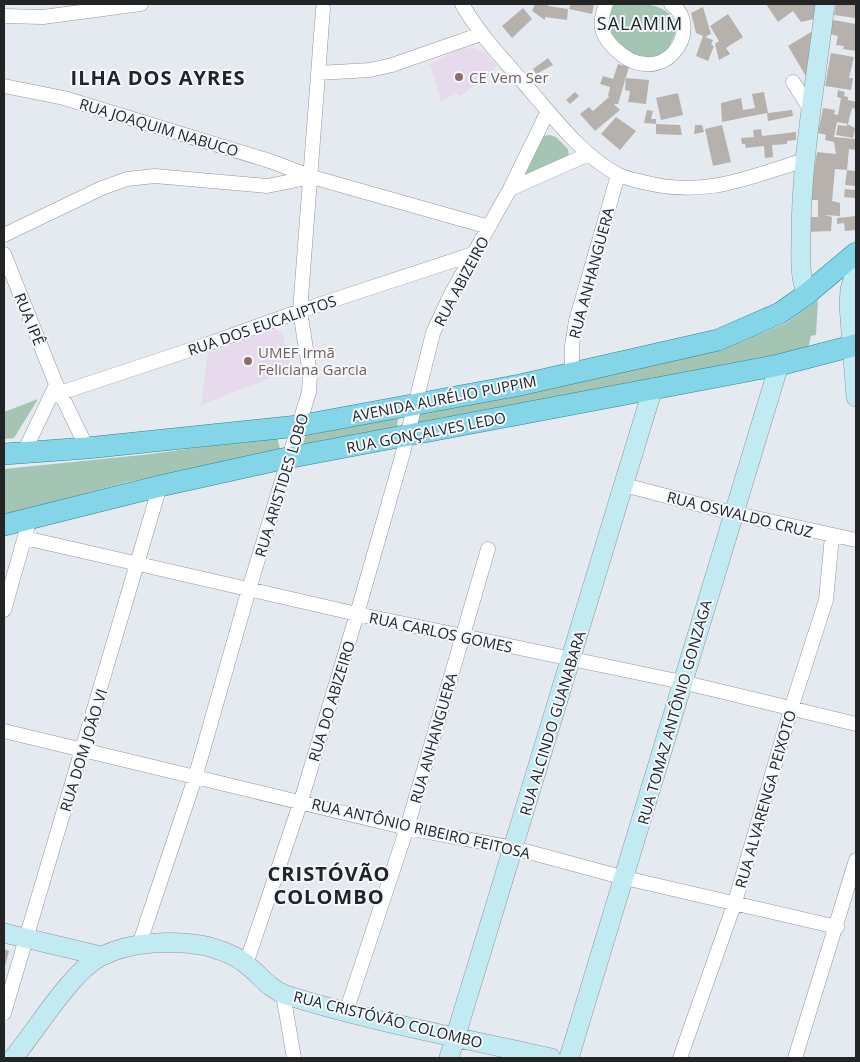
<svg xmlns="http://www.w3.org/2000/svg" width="860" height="1062" font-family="'Open Sans',sans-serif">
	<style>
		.education { fill: #e8daed }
		.green { fill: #a5c5b4 }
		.building { fill: #b6b1ac }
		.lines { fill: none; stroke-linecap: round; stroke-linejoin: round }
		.street-casing { stroke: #92969b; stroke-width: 15 }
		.secondary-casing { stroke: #92969b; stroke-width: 20 }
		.primary-casing { stroke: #2c8599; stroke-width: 22 }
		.street { stroke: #fff; stroke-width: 14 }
		.secondary { stroke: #c2eaf3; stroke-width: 19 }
		.primary { stroke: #84d5e7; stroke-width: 21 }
		.education-dot { fill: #8d6e63; stroke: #f3f8fd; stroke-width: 2 }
		.labels { text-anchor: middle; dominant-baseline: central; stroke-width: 4; stroke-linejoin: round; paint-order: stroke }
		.education-label { font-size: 15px; fill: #785e54; stroke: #f3f8fd; text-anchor: start }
		.street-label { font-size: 15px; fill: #222426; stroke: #f3f8fd }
		.quarter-label { font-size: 18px; letter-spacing: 1px; fill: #222426; stroke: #f3f8fd }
		.district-label { font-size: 20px; font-weight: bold; letter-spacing: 1px; fill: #222426; stroke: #f3f8fd }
	</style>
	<rect width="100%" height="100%" fill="#e5eaf0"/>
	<path class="education" d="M 475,48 L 486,53 L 497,67 L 461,96 L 456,94 L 441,101 L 430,64 L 459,49 Z
		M 275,329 L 282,332 L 291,370 L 201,405 L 208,353 Z"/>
	<path class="green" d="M 612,4 C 639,4 667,0 677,26 C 666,76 627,60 607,27 Z
		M 550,135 L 556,137 L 568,149 L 569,156 L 518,182 L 543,136 Z
		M 818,300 L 816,335 L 811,336 L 808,349 L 413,424 L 414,413 L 739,343 L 786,323 Z
		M 38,399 L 14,438 L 4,439 L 4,412 Z
		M 398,416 L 397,427 L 303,445 L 306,432 Z
		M 277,437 L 280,449 L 128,482 L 4,515 L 4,469 L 151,454 Z"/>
	<path class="building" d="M 535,4 L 548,4 L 548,6 L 568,9 L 567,20 L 545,17 L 545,20 L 532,11 Z
		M 571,4 L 594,4 L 592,14 L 569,9 Z
		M 766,4 L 816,4 L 818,18 L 801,22 L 793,11 L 778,22 Z
		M 836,4 L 856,4 L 855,18 L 834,15 Z
		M 703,7 L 711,34 L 705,37 L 713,40 L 711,45 L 714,46 L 708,61 L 696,56 L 703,36 L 696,33 L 691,13 Z
		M 523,8 L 532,19 L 512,38 L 502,26 Z
		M 728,14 L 743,37 L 726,48 L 730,54 L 719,60 L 715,44 L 719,41 L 710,26 Z
		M 833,20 L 856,24 L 856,51 L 843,49 L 844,46 L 836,45 L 838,36 L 830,34 Z
		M 811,32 L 815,39 L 807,78 L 788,46 Z
		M 831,53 L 854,57 L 849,78 L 853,78 L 851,90 L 825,86 Z
		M 548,58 L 553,65 L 536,74 L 533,69 Z
		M 618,64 L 629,67 L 618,104 L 614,104 L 620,110 L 595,131 L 580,114 L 589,107 L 593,111 L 609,97 L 611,98 L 608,96 L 610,87 L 600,84 L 603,76 L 613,79 Z
		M 626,78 L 649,80 L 646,104 L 628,102 L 630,91 L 625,90 Z
		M 838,90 L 845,92 L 844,96 L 848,97 L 848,100 L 856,102 L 856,109 L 852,108 L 848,124 L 837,122 L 834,137 L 856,139 L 856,150 L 849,149 L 847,170 L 855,171 L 855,186 L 845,185 L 847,170 L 835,169 L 832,201 L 840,203 L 840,216 L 824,215 L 832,217 L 831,231 L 806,232 L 807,217 L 818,217 L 818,200 L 809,200 L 817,152 L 836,154 L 834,142 L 825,140 L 826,135 L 818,133 L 823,108 L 835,110 L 834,114 L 838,115 L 841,98 L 837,97 Z
		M 575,92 L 579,96 L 570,104 L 566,100 Z
		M 764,92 L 768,113 L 792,110 L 793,116 L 768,121 L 767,113 L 722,122 L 721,103 L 741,98 L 743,110 L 755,108 L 752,94 Z
		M 678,93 L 683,115 L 661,120 L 656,98 Z
		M 647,110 L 653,111 L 651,119 L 656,119 L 656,124 L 680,125 L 682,135 L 656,134 L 656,124 L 644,123 Z
		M 616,117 L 636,131 L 620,150 L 601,134 Z
		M 847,124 L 855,128 L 853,138 L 836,135 L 838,125 L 847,126 Z
		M 695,125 L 702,125 L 704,132 L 694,134 Z
		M 722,125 L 731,162 L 713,166 L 705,129 Z
		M 761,129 L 762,136 L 796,132 L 796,140 L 787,141 L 787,144 L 772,145 L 773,157 L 765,158 L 764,146 L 746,148 L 745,144 L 742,144 L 741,138 L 754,137 L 753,130 Z
		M 845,189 L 855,190 L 855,198 L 844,197 Z
		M 856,216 L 856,230 L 845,231 L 844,223 L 837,224 L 837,218 Z
		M 4,949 L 9,951 L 4,970 Z"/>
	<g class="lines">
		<defs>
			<path id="street" d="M 462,4 C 481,38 510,66 535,96 C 558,123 585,157 617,174 C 624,178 635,180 643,182 C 704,198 747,178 805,160
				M 606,4 C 599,23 599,33 614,48 C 662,95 706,28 671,4
				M 4,16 L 43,17 L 141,4
				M 318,73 L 370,70 L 392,65 L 481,34
				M 793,82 L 812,112
				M 4,86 L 64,98 L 273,162 L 312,177 L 489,227
				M 510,189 L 589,154
				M 4,235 L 102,188 L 127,179 L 155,176 L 267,186 L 312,177
				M 4,254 L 56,384 L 87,448
				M 572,372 L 572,346 L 576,321 L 618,175
				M 51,396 L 208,344 L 300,311 L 473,254
				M 24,452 L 55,387
				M 624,485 L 732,513 L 856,540
				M 25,538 L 357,614 L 682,682 L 856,724
				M 4,610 L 27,529
				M 4,731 L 407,828 L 514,848 L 625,878 L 837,927
				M 139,945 L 195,778 L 249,589 L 309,392 L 310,374 L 300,311 L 323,9
				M 246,964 L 301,801 L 357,614 L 403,453 L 433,333 L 450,296 L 510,189 L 548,111
				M 283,994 L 294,1058
				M 346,1012 L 407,828 L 488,549
				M 4,1013 L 160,486
				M 680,1058 L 735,902 L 791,709 L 826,600 L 832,536
				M 795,1058 L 856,860"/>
			<path id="secondary" d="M 856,268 L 850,290 L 849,305 L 856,397
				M 807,294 C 799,277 801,256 801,238 C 801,159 816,82 825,4
				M 4,933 L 101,956
				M 13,1058 C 36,1031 72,970 102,956 C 132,941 174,940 206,946 C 221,950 236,955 247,965 C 260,975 269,989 286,995 C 372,1022 463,1038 551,1058
				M 449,1058 L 653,388
				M 569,1058 L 779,365"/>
			<path id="primary" d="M 4,454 L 87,448 L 298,426 L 520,385 L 718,340 L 780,313 L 807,294 L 856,253
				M 4,525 L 160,486 L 287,458 L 779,365 L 856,345"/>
		</defs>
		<use href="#street" class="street-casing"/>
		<use href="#secondary" class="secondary-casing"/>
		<use href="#primary" class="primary-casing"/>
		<use href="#street" class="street"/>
		<use href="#secondary" class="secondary"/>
		<use href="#primary" class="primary"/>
	</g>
	<g class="education-dot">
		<circle cx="459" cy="77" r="5"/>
		<circle cx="248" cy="361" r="5"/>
	</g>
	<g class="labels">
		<g class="education-label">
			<text x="469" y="77">CE Vem Ser</text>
			<text x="258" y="352">UMEF Irmã<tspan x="258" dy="17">Feliciana Garcia</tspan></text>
		</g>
		<g class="street-label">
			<text transform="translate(159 127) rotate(17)">RUA JOAQUIM NABUCO</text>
			<text transform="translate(591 273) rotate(-75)">RUA ANHANGUERA</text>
			<text transform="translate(461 281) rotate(-62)">RUA ABIZEIRO</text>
			<text transform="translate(30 319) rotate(68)">RUA IPÊ</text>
			<text transform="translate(262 325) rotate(-19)">RUA DOS EUCALIPTOS</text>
			<text transform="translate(444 398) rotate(-11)">AVENIDA AURÉLIO PUPPIM</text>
			<text transform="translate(426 432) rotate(-11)">RUA GONÇALVES LEDO</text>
			<text transform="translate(281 485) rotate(-73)">RUA ARISTIDES LOBO</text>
			<text transform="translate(740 514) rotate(14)">RUA OSWALDO CRUZ</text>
			<text transform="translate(441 632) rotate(12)">RUA CARLOS GOMES</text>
			<text transform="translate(331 701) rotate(-73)">RUA DO ABIZEIRO</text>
			<text transform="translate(674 712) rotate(-74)">RUA TOMAZ ANTÔNIO GONZAGA</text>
			<text transform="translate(552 723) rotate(-73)">RUA ALCINDO GUANABARA</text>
			<text transform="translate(433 738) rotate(-74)">RUA ANHANGUERA</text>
			<text transform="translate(83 750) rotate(-73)">RUA DOM JOÃO VI</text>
			<text transform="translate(765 799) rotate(-74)">RUA ALVARENGA PEIXOTO</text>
			<text transform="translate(421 828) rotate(13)">RUA ANTÔNIO RIBEIRO FEITOSA</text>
			<text transform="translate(388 1019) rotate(14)">RUA CRISTÓVÃO COLOMBO</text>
		</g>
		<g class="quarter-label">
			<text x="640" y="23">SALAMIM</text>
		</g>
		<g class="district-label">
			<text x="158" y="77">ILHA DOS AYRES</text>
			<text x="329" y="873">CRISTÓVÃO<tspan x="329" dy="23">COLOMBO</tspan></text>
		</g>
	</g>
	<rect width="860" height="1062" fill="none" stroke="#222426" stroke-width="10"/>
</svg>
